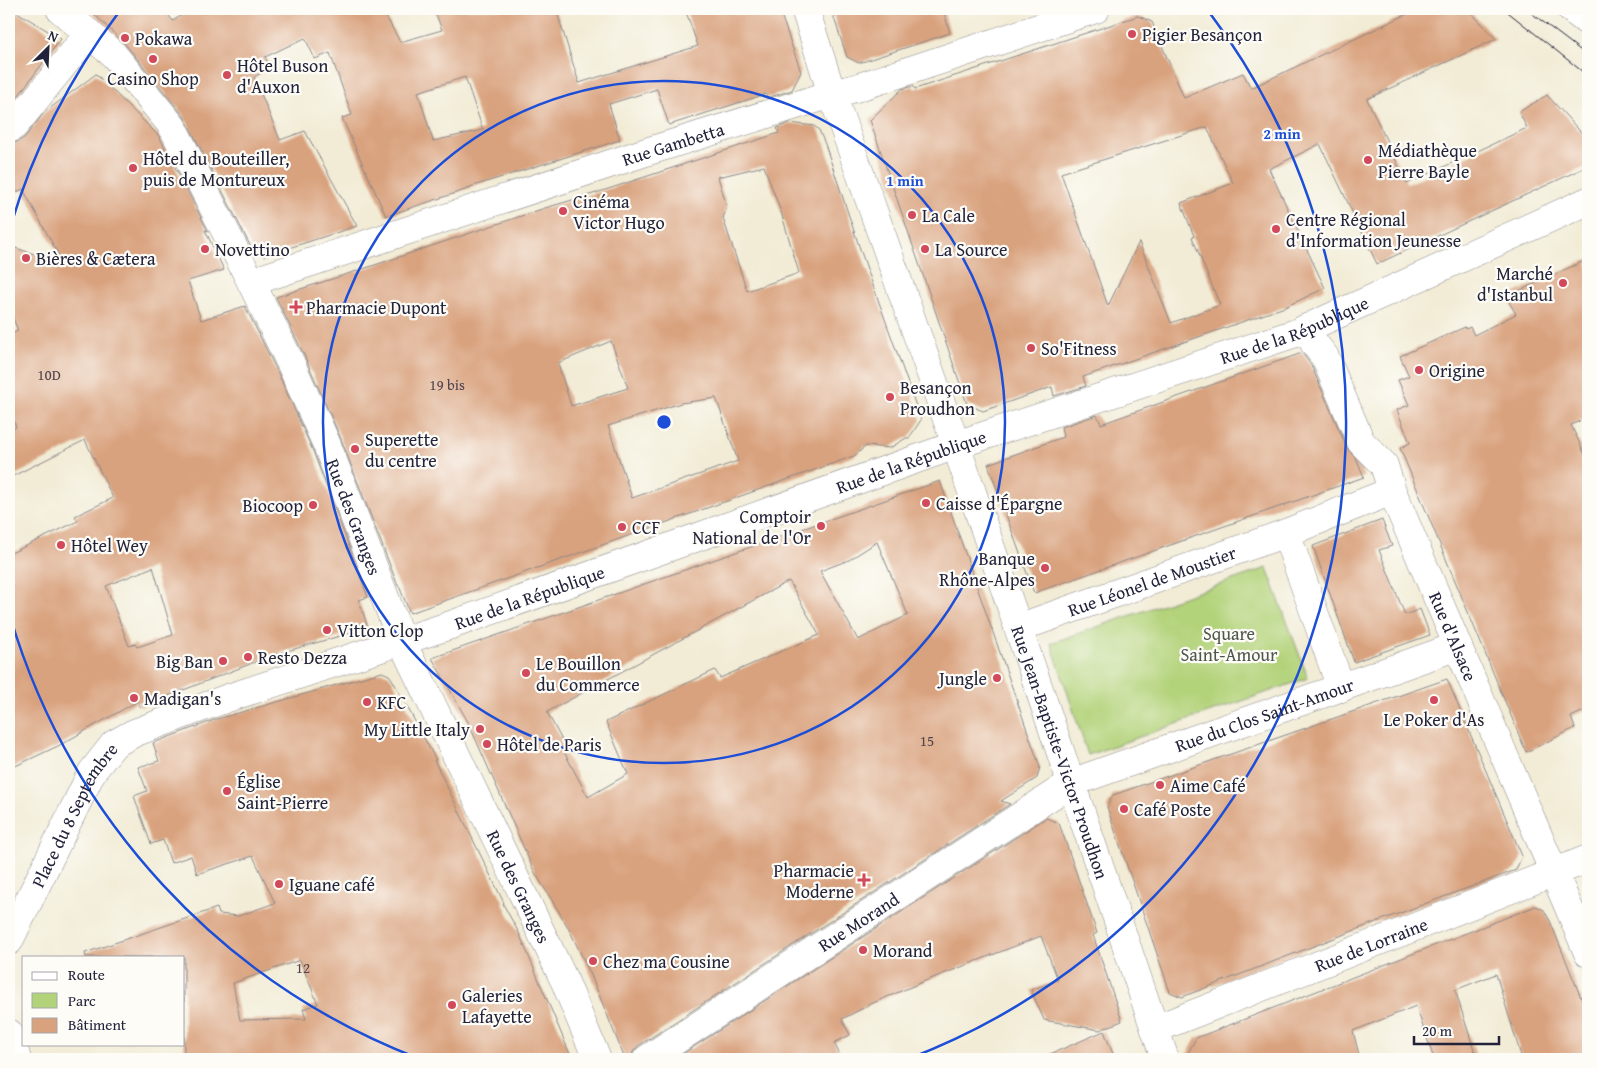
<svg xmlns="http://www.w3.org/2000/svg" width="1597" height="1068" font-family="'Gentium Book Plus',serif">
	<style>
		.green { fill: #b3d37a; stroke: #6a7a5a }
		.building { fill: #d9a27e; fill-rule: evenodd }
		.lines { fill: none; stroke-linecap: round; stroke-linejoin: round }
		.street-casing { stroke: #8a8788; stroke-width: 29 }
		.street { stroke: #fff; stroke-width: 28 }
		.tram { stroke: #22223b; stroke-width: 1 }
		.ring { fill: none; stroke: #1d4ed8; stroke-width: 2.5 }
		.poi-dot { fill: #d1495b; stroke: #fdfcf7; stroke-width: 2 }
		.labels { text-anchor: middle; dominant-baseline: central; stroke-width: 4.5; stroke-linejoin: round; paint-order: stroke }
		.number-label { font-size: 15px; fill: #50424c }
		.poi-label { font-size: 18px; fill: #22223b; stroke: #fdfcf7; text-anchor: start }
		.street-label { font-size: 18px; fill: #22223b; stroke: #fdfcf7 }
		.park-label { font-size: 18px; fill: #4e574e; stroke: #fdfcf7 }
		.centre { fill: #1d4ed8; stroke: #fdfcf7; stroke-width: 2.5 }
		.ring-label { font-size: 15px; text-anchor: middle; font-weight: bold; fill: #1d4ed8; stroke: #fdfcf7; stroke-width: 4.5; stroke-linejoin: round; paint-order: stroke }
	</style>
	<rect width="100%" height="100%" fill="#fdfcf7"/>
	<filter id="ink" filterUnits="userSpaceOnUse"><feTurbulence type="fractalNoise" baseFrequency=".02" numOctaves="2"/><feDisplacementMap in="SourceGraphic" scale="10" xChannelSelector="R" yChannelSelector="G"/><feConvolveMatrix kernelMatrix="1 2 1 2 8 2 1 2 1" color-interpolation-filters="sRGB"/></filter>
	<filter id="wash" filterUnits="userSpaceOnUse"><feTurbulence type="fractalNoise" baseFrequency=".0096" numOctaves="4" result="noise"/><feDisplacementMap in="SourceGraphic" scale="20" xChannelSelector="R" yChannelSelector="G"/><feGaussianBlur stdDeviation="1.12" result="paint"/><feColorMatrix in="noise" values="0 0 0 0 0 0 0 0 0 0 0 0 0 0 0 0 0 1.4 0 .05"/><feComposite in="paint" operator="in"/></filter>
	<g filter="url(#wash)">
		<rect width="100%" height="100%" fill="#f2ecd6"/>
		<path class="green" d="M 1267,568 L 1308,678 L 1088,755 L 1051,643 Z"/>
		<g id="blocks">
			<path class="building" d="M 9,9 L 12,9 L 61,39 L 9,108 Z
				M 89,9 L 164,9 L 173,21 L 191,9 L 382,9 L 400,42 L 442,30 L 434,9 L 556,9 L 579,83 L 698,46 L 685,9 L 779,9 L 801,72 L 792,90 L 767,98 L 766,94 L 669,125 L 657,89 L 609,104 L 620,140 L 470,187 L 471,188 L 386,216 L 342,118 L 352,115 L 330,53 L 315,59 L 305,38 L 265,57 L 271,68 L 254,77 L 280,140 L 305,131 L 357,226 L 264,256 L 253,251 L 184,116 L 126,45 ZM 465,77 L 483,130 L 433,141 L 418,92 Z
				M 831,9 L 943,9 L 950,33 L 859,63 L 847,57 Z
				M 1418,9 L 1468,9 L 1496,39 L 1367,99 L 1407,184 L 1527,128 L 1519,112 L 1547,95 L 1588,140 L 1588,166 L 1377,264 L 1320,144 L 1269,169 L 1325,288 L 1285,307 L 1083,377 L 1086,386 L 1054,396 L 1052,387 L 983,411 L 967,404 L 870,120 L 902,89 L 913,86 L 915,89 L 1138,16 L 1152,22 L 1184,98 L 1243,73 L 1251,88 ZM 1207,127 L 1233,183 L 1181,203 L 1194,236 L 1192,237 L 1220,305 L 1171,323 L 1139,242 L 1108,306 L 1061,173 Z
				M 96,74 L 159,136 L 208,231 L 205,230 L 224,270 L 188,281 L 201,320 L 245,306 L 277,371 L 313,451 L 368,597 L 359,600 L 368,628 L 273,655 L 140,707 L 138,701 L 58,746 L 9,769 L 9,554 L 78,521 L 75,516 L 113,498 L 85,440 L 9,478 L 9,431 L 16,427 L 9,408 L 9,335 L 18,331 L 9,308 L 9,246 L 63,263 L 23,189 L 9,196 L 9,144 L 17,142 L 24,138 L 45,112 ZM 153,567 L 173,635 L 137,647 L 135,644 L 129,646 L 106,586 Z
				M 790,123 L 814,126 L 819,130 L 825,144 L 860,249 L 921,420 L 909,438 L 906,438 L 890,448 L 866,446 L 854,456 L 410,613 L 399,586 L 398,586 L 341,439 L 305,357 L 276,297 L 369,267 L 545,208 L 593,194 L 779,133 L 777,128 ZM 764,166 L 781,212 L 799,273 L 747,291 L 723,218 L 727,207 L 718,177 ZM 611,341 L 628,388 L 571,406 L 558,363 ZM 716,398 L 738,461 L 632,498 L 608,426 L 681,403 Z
				M 1588,259 L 1588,417 L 1571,425 L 1588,461 L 1588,709 L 1571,717 L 1575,728 L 1526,752 L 1400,448 L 1410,443 L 1397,410 L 1409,405 L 1398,380 L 1409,376 L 1400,356 L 1465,327 L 1466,329 L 1470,327 L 1474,335 L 1516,314 L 1506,297 Z
				M 1302,353 L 1311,365 L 1347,448 L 1357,460 L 1364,477 L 1034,593 L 988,464 L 1063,437 L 1061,427 L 1097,415 L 1101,424 Z
				M 940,481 L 1040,767 L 1037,778 L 1001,801 L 1010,804 L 638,1046 L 633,1052 L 631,1059 L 625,1059 L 591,975 L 568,927 L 534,871 L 468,722 L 432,658 ZM 877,542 L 908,615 L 858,640 L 820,571 L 849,560 ZM 789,581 L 819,635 L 720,678 L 715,670 L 606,722 L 628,774 L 588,797 L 562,748 L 565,746 L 547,712 Z
				M 1382,520 L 1392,546 L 1379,550 L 1405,615 L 1420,609 L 1430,635 L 1354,662 L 1313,546 Z
				M 382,672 L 389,675 L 392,679 L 436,760 L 434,760 L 504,903 L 503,904 L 519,933 L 572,1059 L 184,1059 L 184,957 L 86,957 L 85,953 L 217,908 L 219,914 L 238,916 L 275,903 L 253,856 L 197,874 L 191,856 L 171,863 L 163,840 L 151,844 L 134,796 L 147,791 L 138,767 L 159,761 L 153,743 L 217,719 ZM 300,960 L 318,1004 L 303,1009 L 306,1019 L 240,1020 L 233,983 Z
				M 1447,679 L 1522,856 L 1516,870 L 1376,922 L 1182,997 L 1170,992 L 1107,807 L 1113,795 Z
				M 1046,818 L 1059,823 L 1097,933 L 1093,935 L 1122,1021 L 1100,1030 L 1044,1020 L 1031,990 L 1058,980 L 1041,936 L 920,983 L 873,1003 L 842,1019 L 850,1035 L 834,1043 L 842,1059 L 675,1059 Z
				M 1536,906 L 1544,910 L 1550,921 L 1588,1015 L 1588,1059 L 1522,1059 L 1496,974 L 1455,990 L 1477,1059 L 1434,1059 L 1416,1006 L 1353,1031 L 1360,1059 L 1185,1059 L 1196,1038 Z
				M 1104,1031 L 1115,1059 L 1039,1059 Z"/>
		</g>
	</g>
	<g filter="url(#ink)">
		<use href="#blocks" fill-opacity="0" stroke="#8a8788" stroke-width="1"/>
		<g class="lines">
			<defs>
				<g id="street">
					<path id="s1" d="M 60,9 L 114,55 L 172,126 L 251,282 L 291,364 L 327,445 L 402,642 L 565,982 L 597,1059"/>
					<path id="s2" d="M 805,9 L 832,94 L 956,445 L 1165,1059"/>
					<path d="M 1571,9 L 1588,22"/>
					<path d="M 9,129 L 15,125 L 89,33"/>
					<path id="s3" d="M 251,282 L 649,151 L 832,94 L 856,88 L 1096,9"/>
					<path id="s4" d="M 1307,328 L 1314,343 L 1325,357 L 1361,442 L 1384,465 L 1392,491 L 1588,953"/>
					<path d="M 1286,533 L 1341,688"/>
					<path id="s5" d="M 1018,628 L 1286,533 L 1392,491"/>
					<path id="s6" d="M 9,941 L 92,772 L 114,744 L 134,733 L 225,699 L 448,626 L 956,445 L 1296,333 L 1588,201"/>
					<path id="s7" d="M 1155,1029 L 1588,859"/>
					<path d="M 9,1033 L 17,1059"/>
					<path id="s8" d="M 647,1059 L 1071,783 L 1458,646"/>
				</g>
			</defs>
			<use href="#street" class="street-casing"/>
			<use href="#street" class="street"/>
			<path class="tram" d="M 1504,9 L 1588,76
				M 1526,9 L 1588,56"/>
		</g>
	</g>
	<g class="ring">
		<circle cx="664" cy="422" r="341"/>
		<path d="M420 1059A682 682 0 0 1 10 616M10 228A682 682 0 0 1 119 12M1209 12A682 682 0 0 1 908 1059"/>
	</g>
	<g class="poi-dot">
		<circle cx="1132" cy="34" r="5"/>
		<circle cx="125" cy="38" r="5"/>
		<circle cx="153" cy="59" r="5"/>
		<circle cx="227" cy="75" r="5"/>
		<circle cx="1368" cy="160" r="5"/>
		<circle cx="133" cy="168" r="5"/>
		<circle cx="563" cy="211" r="5"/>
		<circle cx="912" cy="215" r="5"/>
		<circle cx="1276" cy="229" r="5"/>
		<circle cx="205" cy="249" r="5"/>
		<circle cx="925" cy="249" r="5"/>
		<circle cx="26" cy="258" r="5"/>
		<circle cx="1563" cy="283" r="5"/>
		<path d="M293.5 299.5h5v5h5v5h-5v5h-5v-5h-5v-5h5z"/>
		<circle cx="1031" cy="348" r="5"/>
		<circle cx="1419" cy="370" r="5"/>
		<circle cx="890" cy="397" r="5"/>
		<circle cx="355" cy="449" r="5"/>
		<circle cx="926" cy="503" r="5"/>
		<circle cx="313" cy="505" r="5"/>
		<circle cx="821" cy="526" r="5"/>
		<circle cx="622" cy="527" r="5"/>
		<circle cx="61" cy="545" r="5"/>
		<circle cx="1045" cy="568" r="5"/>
		<circle cx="327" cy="630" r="5"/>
		<circle cx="248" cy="657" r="5"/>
		<circle cx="223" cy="661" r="5"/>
		<circle cx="526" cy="673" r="5"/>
		<circle cx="997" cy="678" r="5"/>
		<circle cx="134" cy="698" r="5"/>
		<circle cx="1434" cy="700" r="5"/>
		<circle cx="367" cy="702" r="5"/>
		<circle cx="480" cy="729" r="5"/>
		<circle cx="487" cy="744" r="5"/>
		<circle cx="1160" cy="785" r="5"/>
		<circle cx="227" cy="791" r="5"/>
		<circle cx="1124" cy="809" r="5"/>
		<path d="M861.5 872.5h5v5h5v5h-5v5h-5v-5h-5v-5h5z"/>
		<circle cx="279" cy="884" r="5"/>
		<circle cx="863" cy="950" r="5"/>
		<circle cx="593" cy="961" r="5"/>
		<circle cx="452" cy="1005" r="5"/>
	</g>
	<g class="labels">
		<g class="number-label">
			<text x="49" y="374">10D</text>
			<text x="447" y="384">19 bis</text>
			<text x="927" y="740">15</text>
			<text x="303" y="967">12</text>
		</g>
		<g class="poi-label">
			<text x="1142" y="34">Pigier Besançon</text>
			<text x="135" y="38">Pokawa</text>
			<text x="237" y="65">Hôtel Buson<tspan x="237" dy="21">d'Auxon</tspan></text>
			<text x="153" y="78" text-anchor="middle">Casino Shop</text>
			<text x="1378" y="150">Médiathèque<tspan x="1378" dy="21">Pierre Bayle</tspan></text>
			<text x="143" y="158">Hôtel du Bouteiller,<tspan x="143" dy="21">puis de Montureux</tspan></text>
			<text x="573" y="201">Cinéma<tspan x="573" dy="21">Victor Hugo</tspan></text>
			<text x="922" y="215">La Cale</text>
			<text x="1286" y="219">Centre Régional<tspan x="1286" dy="21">d'Information Jeunesse</tspan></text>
			<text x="215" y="249">Novettino</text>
			<text x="935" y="249">La Source</text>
			<text x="36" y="258">Bières &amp; Cætera</text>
			<text x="1553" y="273" text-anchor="end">Marché<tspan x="1553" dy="21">d'Istanbul</tspan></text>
			<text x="306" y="307">Pharmacie Dupont</text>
			<text x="1041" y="348">So'Fitness</text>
			<text x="1429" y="370">Origine</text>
			<text x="900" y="387">Besançon<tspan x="900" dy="21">Proudhon</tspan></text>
			<text x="365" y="439">Superette<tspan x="365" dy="21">du centre</tspan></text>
			<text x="936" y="503">Caisse d'Épargne</text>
			<text x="303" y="505" text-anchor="end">Biocoop</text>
			<text x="811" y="516" text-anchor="end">Comptoir<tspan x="811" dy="21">National de l'Or</tspan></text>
			<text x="632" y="527">CCF</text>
			<text x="71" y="545">Hôtel Wey</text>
			<text x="1035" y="558" text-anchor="end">Banque<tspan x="1035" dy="21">Rhône-Alpes</tspan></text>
			<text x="337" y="630">Vitton Clop</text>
			<text x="258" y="657">Resto Dezza</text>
			<text x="213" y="661" text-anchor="end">Big Ban</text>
			<text x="536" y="663">Le Bouillon<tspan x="536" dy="21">du Commerce</tspan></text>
			<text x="987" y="678" text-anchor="end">Jungle</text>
			<text x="144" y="698">Madigan's</text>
			<text x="377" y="702">KFC</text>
			<text x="1434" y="719" text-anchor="middle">Le Poker d'As</text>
			<text x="470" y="729" text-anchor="end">My Little Italy</text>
			<text x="497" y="744">Hôtel de Paris</text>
			<text x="237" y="781">Église<tspan x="237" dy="21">Saint-Pierre</tspan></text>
			<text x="1170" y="785">Aime Café</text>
			<text x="1134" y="809">Café Poste</text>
			<text x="854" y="870" text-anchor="end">Pharmacie<tspan x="854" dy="21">Moderne</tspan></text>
			<text x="289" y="884">Iguane café</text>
			<text x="873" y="950">Morand</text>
			<text x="603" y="961">Chez ma Cousine</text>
			<text x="462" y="995">Galeries<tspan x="462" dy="21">Lafayette</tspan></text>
		</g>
		<g class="street-label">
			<text stroke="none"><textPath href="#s3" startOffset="444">Rue Gambetta</textPath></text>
			<text stroke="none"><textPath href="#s6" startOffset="1475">Rue de la République</textPath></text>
			<text stroke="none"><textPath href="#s6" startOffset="1070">Rue de la République</textPath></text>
			<text stroke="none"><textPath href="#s1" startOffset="594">Rue des Granges</textPath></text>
			<text stroke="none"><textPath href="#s5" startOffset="142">Rue Léonel de Moustier</textPath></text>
			<text stroke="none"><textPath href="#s6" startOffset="665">Rue de la République</textPath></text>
			<text stroke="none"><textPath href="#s4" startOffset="344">Rue d'Alsace</textPath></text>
			<text stroke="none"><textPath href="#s8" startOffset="711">Rue du Clos Saint-Amour</textPath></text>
			<text stroke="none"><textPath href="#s2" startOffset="786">Rue Jean-Baptiste-Victor Proudhon</textPath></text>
			<text stroke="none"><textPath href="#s6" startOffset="142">Place du 8 Septembre</textPath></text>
			<text stroke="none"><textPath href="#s1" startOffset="999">Rue des Granges</textPath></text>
			<text stroke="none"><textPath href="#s8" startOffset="252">Rue Morand</textPath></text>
			<text stroke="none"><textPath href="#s7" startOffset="232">Rue de Lorraine</textPath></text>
		</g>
		<g class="park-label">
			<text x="1229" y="633">Square<tspan x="1229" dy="21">Saint-Amour</tspan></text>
		</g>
	</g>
	<circle cx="664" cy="422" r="8" class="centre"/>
	<g class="ring-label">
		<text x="1282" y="139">2 min</text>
		<text x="905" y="186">1 min</text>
	</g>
	<rect width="1597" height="1068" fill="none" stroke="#fdfcf7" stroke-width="30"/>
	<rect x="22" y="956" width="162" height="90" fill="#fdfcf7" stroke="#a5a5ac"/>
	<rect x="32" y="972" width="25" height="8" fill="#ffffff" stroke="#a5a5ac"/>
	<text x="68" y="980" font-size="15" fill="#22223b">Route</text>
	<rect x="32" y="993" width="25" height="15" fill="#b3d37a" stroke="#a5a5ac"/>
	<text x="68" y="1006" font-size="15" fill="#22223b">Parc</text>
	<rect x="32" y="1018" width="25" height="15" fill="#d9a27e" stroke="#a5a5ac"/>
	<text x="68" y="1030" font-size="15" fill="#22223b">Bâtiment</text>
	<g transform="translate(48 48) rotate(24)" stroke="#fdfcf7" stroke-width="4" paint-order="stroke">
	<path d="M0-4L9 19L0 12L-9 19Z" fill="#22223b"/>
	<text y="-8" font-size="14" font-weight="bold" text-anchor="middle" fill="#22223b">N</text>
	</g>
	<path d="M1414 1036v8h85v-8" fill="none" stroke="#22223b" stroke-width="2.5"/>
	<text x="1422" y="1036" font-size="15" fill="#22223b" stroke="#fdfcf7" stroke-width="4" paint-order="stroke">20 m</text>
</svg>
